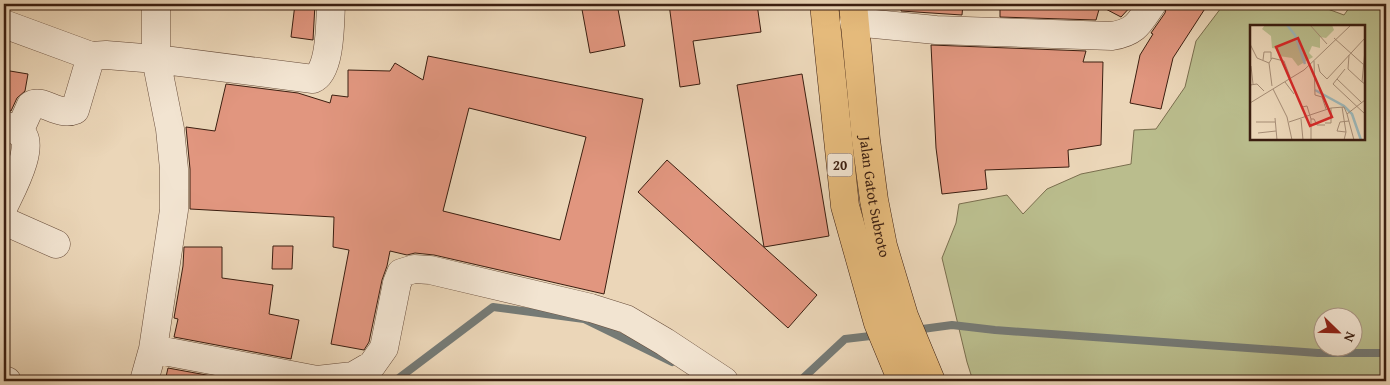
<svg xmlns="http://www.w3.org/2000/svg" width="1390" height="385" font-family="'Gentium Book Plus',serif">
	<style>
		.green { fill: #babd8d; stroke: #7a6e4e; fill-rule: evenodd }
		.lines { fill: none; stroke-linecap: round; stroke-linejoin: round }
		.stream { stroke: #757a75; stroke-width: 8 }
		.building { fill: #e1967f; stroke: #3b1e10; fill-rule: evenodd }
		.minor-casing { stroke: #674c3a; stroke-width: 29 }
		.highway-casing { stroke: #3b1e10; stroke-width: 29 }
		.minor { stroke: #f2e4d1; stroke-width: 28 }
		.highway { stroke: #e6bb7c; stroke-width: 28 }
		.labels { text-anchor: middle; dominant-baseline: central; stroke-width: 4.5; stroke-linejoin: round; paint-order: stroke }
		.shield { fill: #f2e4d1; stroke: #72594a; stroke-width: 1 }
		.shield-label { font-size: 14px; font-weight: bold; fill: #3b1e10 }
		.street-label { font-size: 15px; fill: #3b1e10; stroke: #f2e4d1 }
		.inset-river { fill: none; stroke: #9cb7b9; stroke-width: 2.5 }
		.inset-road { fill: none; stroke: #a58c75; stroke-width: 1 }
		.view { fill: #d62828; fill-opacity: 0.15; stroke: #d62828; stroke-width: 2.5 }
		.inset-edge { fill: none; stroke: #3b1e10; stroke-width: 2.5 }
	</style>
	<rect width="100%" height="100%" fill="#ebd6b8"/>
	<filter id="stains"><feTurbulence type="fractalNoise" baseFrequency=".004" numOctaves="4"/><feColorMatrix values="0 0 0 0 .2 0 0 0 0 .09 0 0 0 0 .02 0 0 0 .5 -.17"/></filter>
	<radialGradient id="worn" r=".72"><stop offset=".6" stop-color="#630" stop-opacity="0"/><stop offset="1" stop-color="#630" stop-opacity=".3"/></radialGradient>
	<path class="green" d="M 1224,4 L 1314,4 L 1344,15 L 1352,4 L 1386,4 L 1386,381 L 973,381 L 967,362 L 942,258 L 956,223 L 959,204 L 1007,195 L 1023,214 L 1047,189 L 1081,174 L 1131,164 L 1134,130 L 1156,129 L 1185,87 L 1196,41 ZM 1251,26 L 1364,26 L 1364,139 L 1251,139 ZM 1322,318 L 1352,318 L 1352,348 L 1322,348 Z"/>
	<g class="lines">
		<path class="stream" d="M 915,330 L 952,325 L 995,330 L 1318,353 L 1386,353
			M 395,381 L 493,307 L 584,319 L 672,362
			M 800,381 L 845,339 L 879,335"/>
	</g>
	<path class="building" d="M 295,4 L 315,4 L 313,40 L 291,37 Z
		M 581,4 L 617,4 L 625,46 L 590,53 Z
		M 669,4 L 757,4 L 761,32 L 693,41 L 700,84 L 680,87 Z
		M 902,4 L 963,4 L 962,15 L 901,11 Z
		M 1000,4 L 1133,4 L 1121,17 L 1100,6 L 1096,20 L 1000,17 Z
		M 1167,4 L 1208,4 L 1173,58 L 1161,109 L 1130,103 L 1140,55 L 1153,34 L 1151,33 L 1165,13 Z
		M 931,45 L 1086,51 L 1083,62 L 1103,62 L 1101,145 L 1068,150 L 1069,167 L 985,170 L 987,189 L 942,194 L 936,148 Z
		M 428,56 L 643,99 L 604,294 L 434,255 L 415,253 L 407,255 L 390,251 L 387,266 L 382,280 L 369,342 L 364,350 L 331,344 L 349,250 L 333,247 L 334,217 L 190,209 L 190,169 L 186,127 L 215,131 L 226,84 L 298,93 L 330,103 L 332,95 L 348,97 L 348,70 L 390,71 L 395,63 L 423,80 ZM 469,108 L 586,137 L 560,240 L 443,211 Z
		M 4,70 L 28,74 L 25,91 L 17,98 L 11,111 L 4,110 Z
		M 802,74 L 829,236 L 764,247 L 737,85 Z
		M 667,160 L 817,295 L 788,328 L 638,192 Z
		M 273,246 L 293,246 L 292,269 L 272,269 Z
		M 184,247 L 222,247 L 222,278 L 273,285 L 269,314 L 299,320 L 291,359 L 174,337 L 178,319 L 174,318 L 183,266 Z
		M 168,368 L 239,381 L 165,381 Z"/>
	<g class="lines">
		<defs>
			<path id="minor" d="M 854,22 L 936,30 L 1112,36 C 1136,32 1139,23 1152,4
				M 4,24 L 91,56 L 106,55 L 156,59 L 313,79 C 331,72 330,21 331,4
				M 4,125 L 19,132 L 31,105 C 43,98 58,117 75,110 L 91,56
				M 4,206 C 11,191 38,142 19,132
				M 4,221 L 56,244
				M 153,349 L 317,380 L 353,376 L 372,365 L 384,348 L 397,283 L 401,273 L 414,269 L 430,270 L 591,308 L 626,319 L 665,342 L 724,381
				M 4,380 L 7,381
				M 144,381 L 153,349 L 174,210 L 174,169 L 170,129 L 156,59 L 156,4"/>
			<g id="highway">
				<path d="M 824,4 L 845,206 L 878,323 L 902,381"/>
				<path id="s1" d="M 853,4 L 866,140 L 874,200 L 883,246 L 904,316 L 931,381"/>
			</g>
		</defs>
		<use href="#minor" class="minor-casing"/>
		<use href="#highway" class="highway-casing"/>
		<use href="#minor" class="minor"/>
		<use href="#highway" class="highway"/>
	</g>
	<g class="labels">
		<rect class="shield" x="827.5" y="153.5" width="25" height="23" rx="4"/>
		<g class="shield-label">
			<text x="840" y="165">20</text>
		</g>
		<g class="street-label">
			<text stroke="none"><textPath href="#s1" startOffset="194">Jalan Gatot Subroto</textPath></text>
		</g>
	</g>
	<g transform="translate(1250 25)">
		<rect width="115" height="115" fill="#ebd6b8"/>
		<path d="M 15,0 L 82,0 L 84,5 L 76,13 L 70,12 L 70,23 L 62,21 L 59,28 L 63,32 L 48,41 L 42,33 L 29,31 L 28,24 L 22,23 L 21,11 L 12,4 Z" fill="#babd8d"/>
		<path class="inset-river" d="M 37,0 L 45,10 L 55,39M 65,65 L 94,81 L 102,89 L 111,115"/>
		<path class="inset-road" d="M 60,0 L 77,19M 84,13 L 114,40M 0,19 L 7,33 L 19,38 L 22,61M 115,25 L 112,57 L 115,59M 99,30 L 98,44 L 112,57M 13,35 L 14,27 L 21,27 L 21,34M 64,36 L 65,70 L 72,72 L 76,84M 19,38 L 22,33 L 34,36 L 40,52M 68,39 L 70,47 L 77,54 L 115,13M 1,41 L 3,59M 95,44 L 83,59 L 115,89M 87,54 L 112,78M 35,57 L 44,69M 0,60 L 7,59 L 14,66M 23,64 L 37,92 L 42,115M 0,78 L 54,45 L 101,0M 52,82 L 57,81 L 61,94 L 61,115M 92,82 L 96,107M 25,93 L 27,115M 51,94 L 53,115M 61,94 L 64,94 L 67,100 L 75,100M 6,97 L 25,97M 39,97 L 81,83 L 94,82 L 97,89M 75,98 L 81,98 L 81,83M 8,108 L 26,106M 94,115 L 96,107 L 87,106 L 90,97 L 99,96M 104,115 L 97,89 L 115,75"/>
		<path class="view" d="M 48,13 L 82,92 L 60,101 L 26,22 Z"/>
		<rect width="115" height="115" class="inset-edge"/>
	</g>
	<rect width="1390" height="385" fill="none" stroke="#ebd6b8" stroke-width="20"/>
	<rect x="5" y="5" width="1380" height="375" fill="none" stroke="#3b1e10" stroke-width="2.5"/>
	<rect x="10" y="10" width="1370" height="365" fill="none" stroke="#3b1e10"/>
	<g transform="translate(1338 332) rotate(113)"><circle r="24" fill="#f2e4d1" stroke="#a99584"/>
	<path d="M0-4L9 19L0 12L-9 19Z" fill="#8f2418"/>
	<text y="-8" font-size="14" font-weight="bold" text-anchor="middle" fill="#3b1e10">N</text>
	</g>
	<rect width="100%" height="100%" filter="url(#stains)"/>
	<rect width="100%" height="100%" fill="url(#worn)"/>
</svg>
